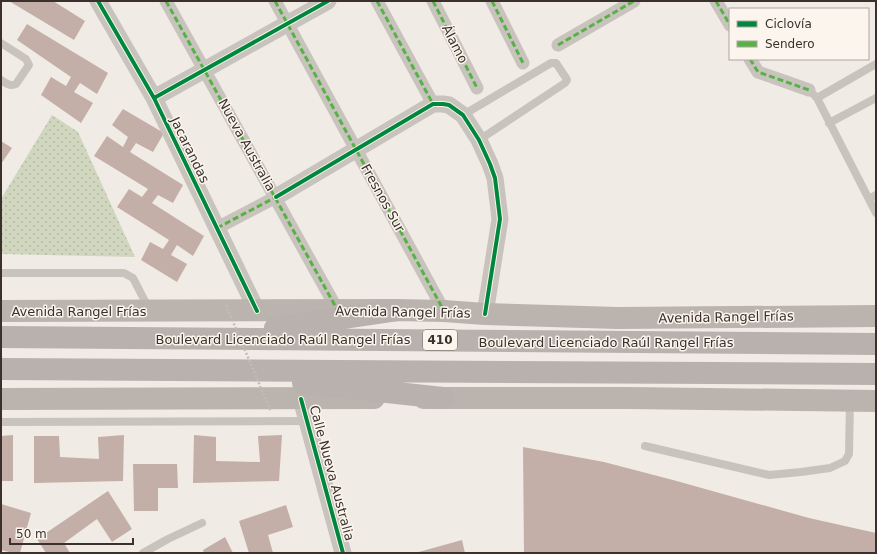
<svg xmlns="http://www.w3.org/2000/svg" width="877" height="554" font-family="'DejaVu Sans',sans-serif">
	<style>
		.park { fill: url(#park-dots) }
		.building { fill: #c3afa7 }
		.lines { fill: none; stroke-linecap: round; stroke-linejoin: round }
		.service { stroke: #c9c3be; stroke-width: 8 }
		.pedestrian { stroke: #c9c3be; stroke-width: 13 }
		.minor { stroke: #c9c3be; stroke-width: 17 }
		.secondary { stroke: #bab3ae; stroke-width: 22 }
		.primary { stroke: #b8b1ad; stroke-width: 22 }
		.path-bridge { stroke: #c2bbb6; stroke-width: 2.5; stroke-dasharray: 2 2; stroke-linecap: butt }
		.quiet { stroke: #57b246; stroke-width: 3; stroke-dasharray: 6 3; stroke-linecap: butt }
		.cycleway-casing { stroke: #fbf5ee; stroke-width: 6 }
		.cycleway { stroke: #00873e; stroke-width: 4 }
		.labels { text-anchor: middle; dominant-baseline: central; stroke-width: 3; stroke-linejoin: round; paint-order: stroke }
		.shield { fill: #fbf5ee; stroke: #756b66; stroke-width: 1 }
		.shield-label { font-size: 12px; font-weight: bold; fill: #3b302b }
		.street-label { font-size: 13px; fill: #3b302b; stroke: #fbf5ee }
	</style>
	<defs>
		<pattern id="park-dots" width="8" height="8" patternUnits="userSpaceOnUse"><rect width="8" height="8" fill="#d1d6bf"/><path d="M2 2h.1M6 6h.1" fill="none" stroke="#b4b8a4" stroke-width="1.8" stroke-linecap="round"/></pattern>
	</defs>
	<rect width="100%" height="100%" fill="#f0ebe5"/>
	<path class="park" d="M 52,115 L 78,132 L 135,257 L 1,254 L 1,199 Z"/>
	<path class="building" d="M 9,1 L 53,1 L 85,21 L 74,40 Z
		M 27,24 L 108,73 L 97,94 L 80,83 L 74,92 L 93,103 L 81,123 L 41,95 L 51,77 L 66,86 L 71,77 L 17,40 Z
		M 123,109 L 164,133 L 153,152 L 136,143 L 130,152 L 183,185 L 173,203 L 158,195 L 152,203 L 204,236 L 193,256 L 177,245 L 171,255 L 187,264 L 177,282 L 141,260 L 150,242 L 163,249 L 169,240 L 117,207 L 129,189 L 142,197 L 148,189 L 94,156 L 107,136 L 123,147 L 128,137 L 112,125 Z
		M 1,141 L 12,148 L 1,164 Z
		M 13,435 L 13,481 L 1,481 L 1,436 Z
		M 124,435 L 123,481 L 34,483 L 34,436 L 59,436 L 60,457 L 99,459 L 98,437 Z
		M 194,435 L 216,437 L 216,461 L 260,462 L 258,436 L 282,435 L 279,481 L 193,483 Z
		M 523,447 L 604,462 L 673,480 L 809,518 L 876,533 L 876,553 L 524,553 Z
		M 133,464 L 177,464 L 178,488 L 158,488 L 158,511 L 134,511 Z
		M 108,491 L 132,529 L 112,542 L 97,519 L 64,543 L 70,553 L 46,553 L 37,539 Z
		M 1,504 L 31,513 L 20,553 L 13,553 L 1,550 L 1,530 L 2,526 L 1,525 Z
		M 286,505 L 293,527 L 268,535 L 273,553 L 249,553 L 239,521 Z
		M 225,537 L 233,553 L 204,553 L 203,550 Z
		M 462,540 L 465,553 L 415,553 Z"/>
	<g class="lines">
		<path class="service" d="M 1,43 L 26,59 L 29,65 L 16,84 C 10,87 6,83 1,80
			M 809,90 L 817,98 L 876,213
			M 817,98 L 876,64
			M 463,115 L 551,63 L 556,63 L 566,78 L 567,80 L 565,83 L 479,140
			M 829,123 L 876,98
			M 869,199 L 876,195
			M 1,273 L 124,273 L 133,278 L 149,309
			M 1,422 L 307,421
			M 645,446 L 769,475 L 801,472 L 830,468 L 845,461 L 849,454 L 850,401
			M 143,553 L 168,539 L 202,523"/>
		<path class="pedestrian" d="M 166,1 L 338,311
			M 275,1 L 444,311
			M 377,1 L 433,104
			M 433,1 L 477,88
			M 492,1 L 523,63
			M 716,1 L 730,25
			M 558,45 L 634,1
			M 750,59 L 758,72 L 809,90
			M 217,228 L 276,197"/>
		<path class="minor" d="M 98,1 L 154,98 L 257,311
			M 154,98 L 328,1
			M 276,197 L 433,104 L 443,104 L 449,105 L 463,115 L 479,140 L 490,164 L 495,178 L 500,219 L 485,314
			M 301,399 L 343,553"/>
		<path class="secondary" d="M 1,311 L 397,310 L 444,311 L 485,314 L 618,318 L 876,316
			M 424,398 L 629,398 L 876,401
			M 1,399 L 374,398"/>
		<path class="primary" d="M 275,328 L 397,310
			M 1,337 L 876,344
			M 1,369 L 876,374
			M 303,383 L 443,398"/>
		<path class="path-bridge" d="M 226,305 L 271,412"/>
		<path class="quiet" d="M 166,1 L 338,311
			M 275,1 L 444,311
			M 377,1 L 433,104
			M 433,1 L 477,88
			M 492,1 L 523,63
			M 716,1 L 730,25
			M 558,45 L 634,1
			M 750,59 L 758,72 L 809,90
			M 217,228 L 276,197"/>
		<defs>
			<path id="cycleway" d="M 98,1 L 154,98 L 257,311
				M 154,98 L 328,1
				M 276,197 L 433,104 L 443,104 L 449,105 L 463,115 L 479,140 L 490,164 L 495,178 L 500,219 L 485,314
				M 301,399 L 343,553"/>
		</defs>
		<use href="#cycleway" class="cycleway-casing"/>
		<use href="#cycleway" class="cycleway"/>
	</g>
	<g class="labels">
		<rect class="shield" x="423" y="330" width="34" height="20" rx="3"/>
		<g class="shield-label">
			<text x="440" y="340">410</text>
		</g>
		<g class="street-label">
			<text transform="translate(455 44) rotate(63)">Álamo</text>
			<text transform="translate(247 145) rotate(61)">Nueva Australia</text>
			<text transform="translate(190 150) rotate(64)">Jacarandas</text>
			<text transform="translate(383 198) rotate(61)">Fresnos Sur</text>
			<text x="79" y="311">Avenida Rangel Frías</text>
			<text transform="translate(403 312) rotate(1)">Avenida Rangel Frías</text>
			<text transform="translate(726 317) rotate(-1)">Avenida Rangel Frías</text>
			<text x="283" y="339">Boulevard Licenciado Raúl Rangel Frías</text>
			<text x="606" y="342">Boulevard Licenciado Raúl Rangel Frías</text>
			<text transform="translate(332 473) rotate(75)">Calle Nueva Australia</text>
		</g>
	</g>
	<rect width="877" height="554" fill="none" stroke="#3b302b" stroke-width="4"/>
	<rect x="729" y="8" width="140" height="52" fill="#fbf5ee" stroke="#aea6a0"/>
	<rect x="737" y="21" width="20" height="6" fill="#00873e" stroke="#aea6a0"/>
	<text x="765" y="28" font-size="12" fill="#3b302b">Ciclovía</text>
	<rect x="737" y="41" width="20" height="6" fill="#57b246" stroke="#aea6a0"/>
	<text x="765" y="48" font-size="12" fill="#3b302b">Sendero</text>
	<path d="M10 538v6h123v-6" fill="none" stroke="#3b302b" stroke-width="2"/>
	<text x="16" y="538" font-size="12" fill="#3b302b" stroke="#fbf5ee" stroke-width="3" paint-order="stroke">50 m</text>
</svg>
